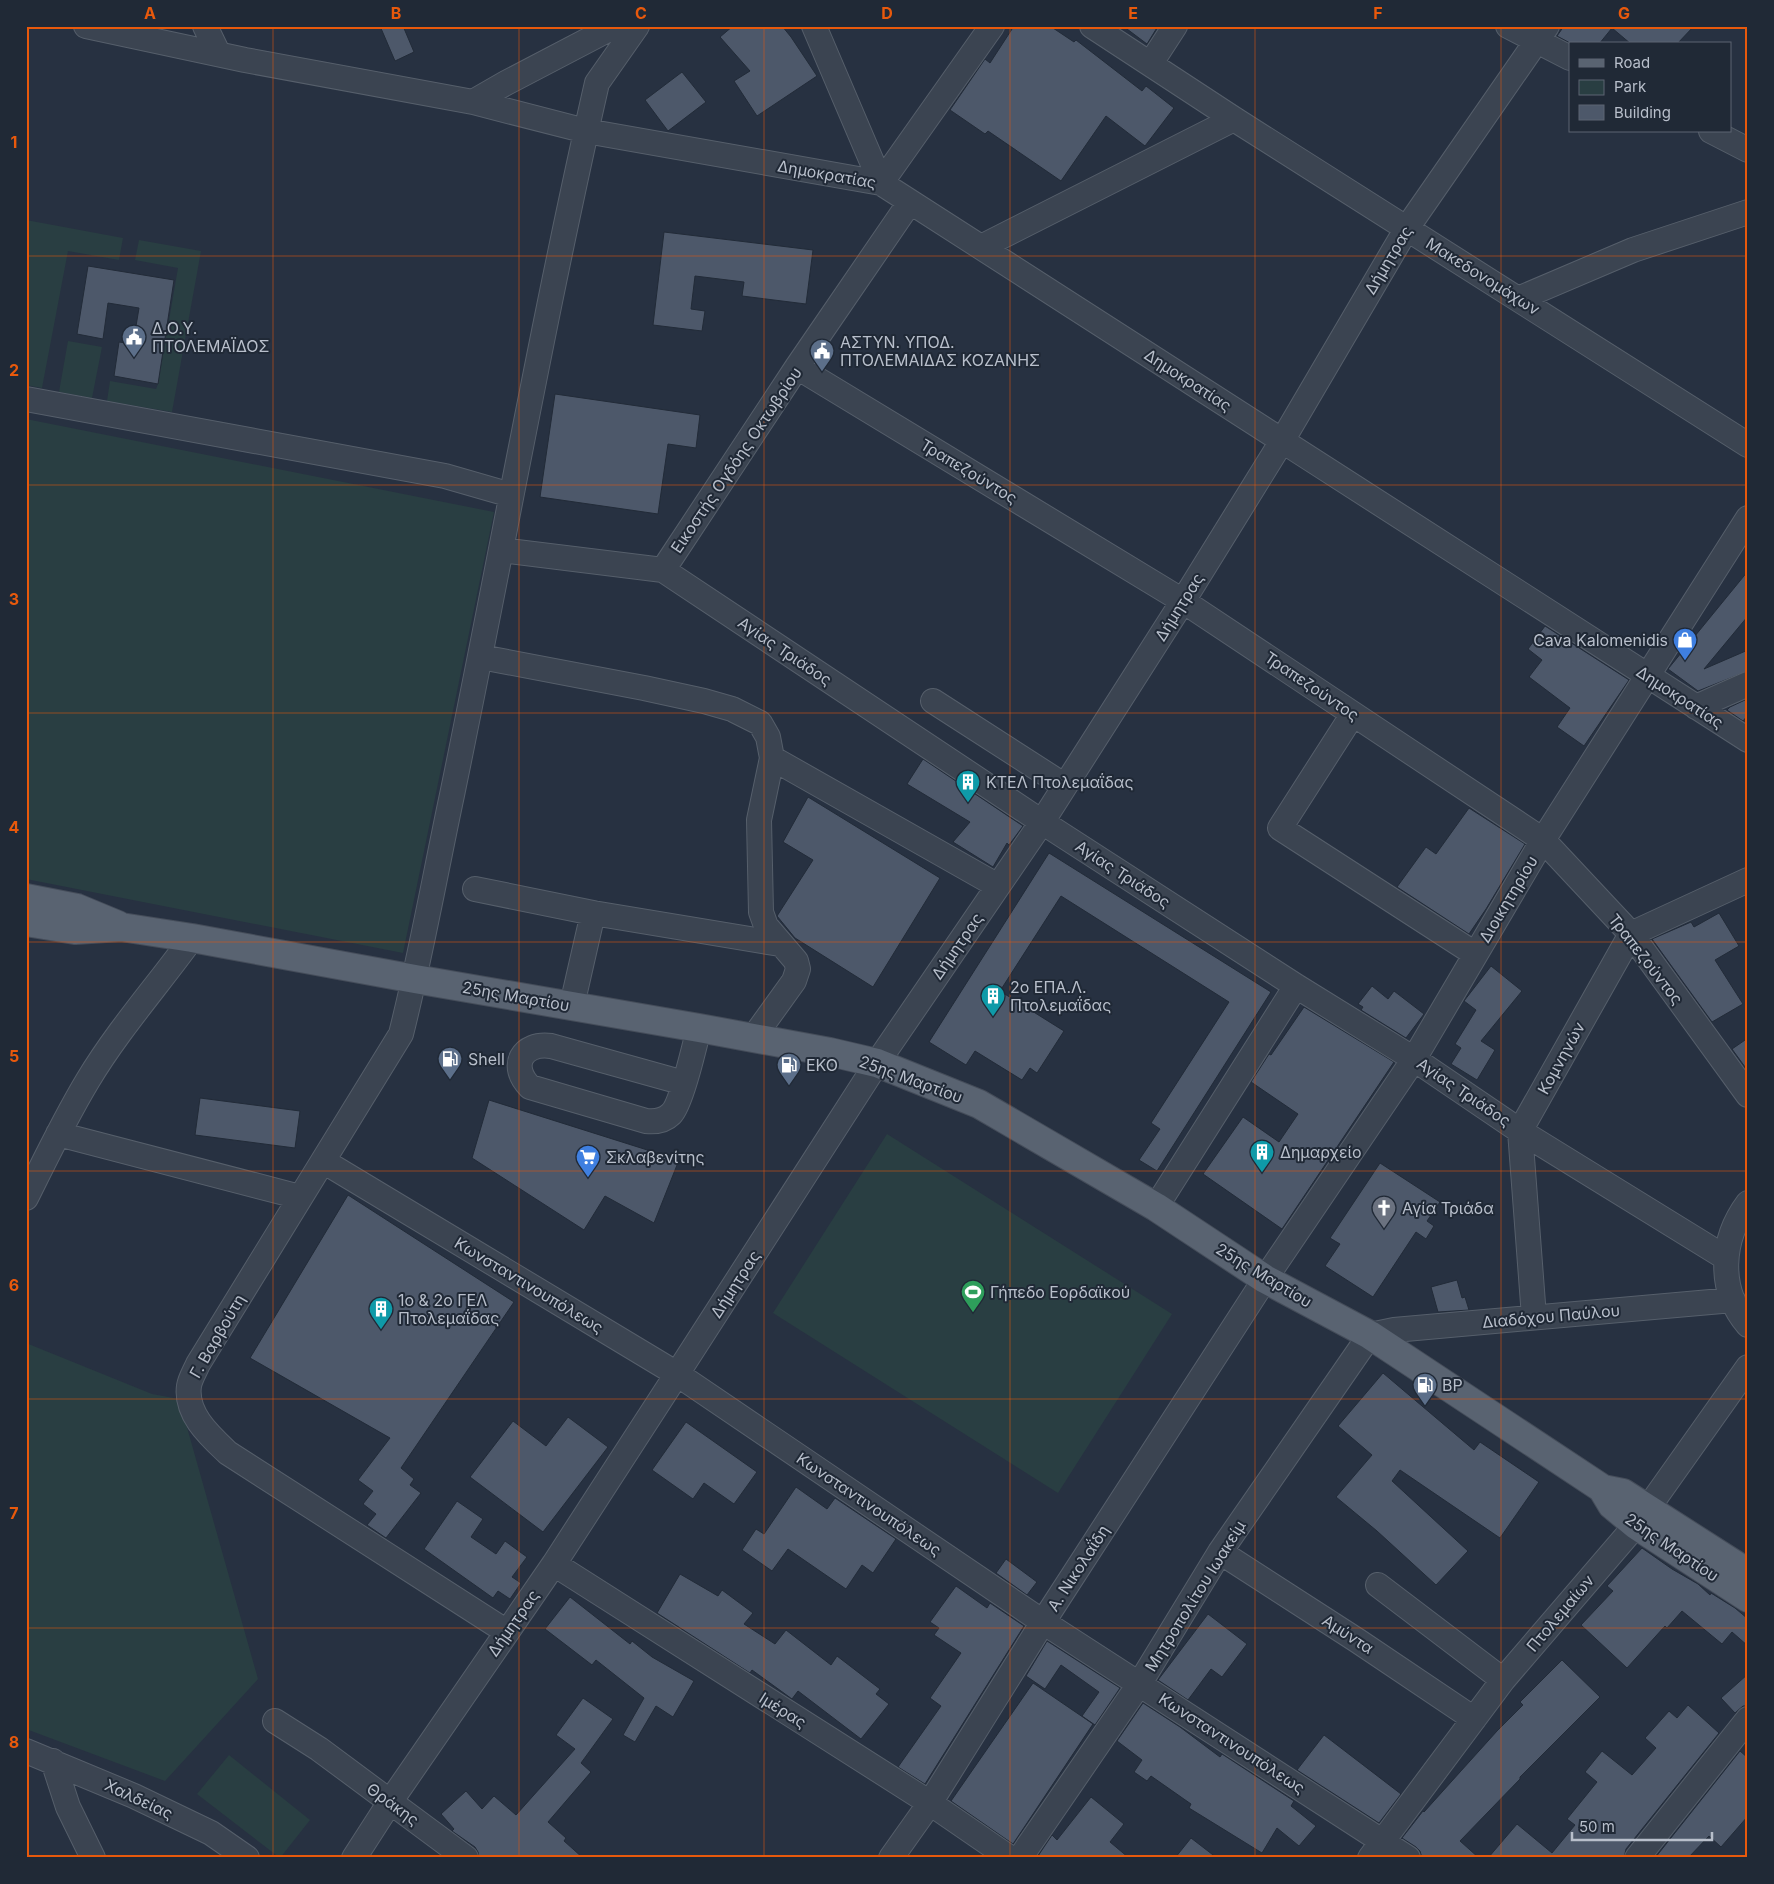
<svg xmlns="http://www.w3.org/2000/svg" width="1774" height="1884" font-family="Inter,sans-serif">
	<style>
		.green { fill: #293e42 }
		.building { fill: #4d586a; stroke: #222b38 }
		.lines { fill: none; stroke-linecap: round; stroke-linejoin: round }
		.minor-casing { stroke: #565f6b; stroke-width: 26 }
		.major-casing { stroke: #454d5a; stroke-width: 30 }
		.minor { stroke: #3b4451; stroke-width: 24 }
		.major { stroke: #596371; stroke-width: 28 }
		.grid { fill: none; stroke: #e8590c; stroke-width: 1; stroke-opacity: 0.55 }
		.labels { text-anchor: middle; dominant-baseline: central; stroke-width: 4; stroke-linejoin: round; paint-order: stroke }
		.street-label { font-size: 16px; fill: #b8bfcb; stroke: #202936 }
		.poi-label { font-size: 16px; fill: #b8bfcb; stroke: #202936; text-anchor: start }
		.neatline { fill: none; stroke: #e8590c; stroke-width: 2 }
		.grid-label { font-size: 16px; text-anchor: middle; font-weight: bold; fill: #e8590c }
	</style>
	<rect width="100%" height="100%" fill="#273141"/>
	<path class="green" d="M 26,220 L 123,238 L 119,260 L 68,251 L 42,388 L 26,385 Z
		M 139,240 L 201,251 L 172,412 L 107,401 L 110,381 L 156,389 L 158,384 L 178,268 L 135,260 Z
		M 68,341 L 102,347 L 92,398 L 59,392 Z
		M 26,419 L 494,512 L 403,953 L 26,879 Z
		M 887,1134 L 1172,1314 L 1058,1493 L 773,1313 Z
		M 26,1343 L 152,1394 L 179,1399 L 258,1679 L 165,1781 L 26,1729 Z
		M 229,1755 L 310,1820 L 280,1858 L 197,1794 Z"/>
	<path class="building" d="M 380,26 L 403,26 L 414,52 L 395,61 Z
		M 733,26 L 782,26 L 791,37 L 817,76 L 757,116 L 734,81 L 750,71 L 720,37 Z
		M 1014,26 L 1050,26 L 1074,42 L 1076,40 L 1142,91 L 1146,86 L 1174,108 L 1145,146 L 1106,116 L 1061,181 L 988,131 L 985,134 L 950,110 L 985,59 L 990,63 Z
		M 1123,26 L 1158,26 L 1147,44 Z
		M 1564,26 L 1694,26 L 1677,44 L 1631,44 L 1612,28 L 1599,44 L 1572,44 L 1557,36 Z
		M 682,72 L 706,102 L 668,131 L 645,100 Z
		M 664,232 L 813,250 L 806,304 L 742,296 L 744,282 L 695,276 L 691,309 L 705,311 L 702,331 L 653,325 Z
		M 88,266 L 174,280 L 158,384 L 114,376 L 119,342 L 133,344 L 139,308 L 108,303 L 103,339 L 77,334 Z
		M 555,394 L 700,415 L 696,448 L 668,444 L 658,514 L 540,497 Z
		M 1748,571 L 1748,616 L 1704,669 L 1748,650 L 1748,671 L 1698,691 L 1668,669 Z
		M 1545,626 L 1629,680 L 1584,746 L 1557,727 L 1570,708 L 1529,677 L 1542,660 L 1528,649 Z
		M 1745,700 L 1748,703 L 1748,715 L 1743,721 L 1727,710 L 1730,707 Z
		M 923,759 L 1023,826 L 1009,845 L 1007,843 L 993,867 L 953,842 L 970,822 L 907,784 Z
		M 808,797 L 940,878 L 873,987 L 795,938 L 777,916 L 813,860 L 783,842 Z
		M 1469,808 L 1525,844 L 1486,909 L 1469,934 L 1397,887 L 1426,847 L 1436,854 Z
		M 1049,853 L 1271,992 L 1157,1171 L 1139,1160 L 1160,1129 L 1151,1123 L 1229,1002 L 1061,896 L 1000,991 L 1064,1031 L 1037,1073 L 1030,1068 L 1022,1080 L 975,1051 L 966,1065 L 929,1042 Z
		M 1719,913 L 1739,946 L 1715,960 L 1743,1004 L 1712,1022 L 1652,939 L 1691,922 L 1694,927 Z
		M 1491,966 L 1522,991 L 1481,1041 L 1495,1050 L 1477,1080 L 1451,1064 L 1461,1048 L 1455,1044 L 1476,1010 L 1464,1001 Z
		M 1372,986 L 1388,999 L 1394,991 L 1424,1014 L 1406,1038 L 1361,1010 L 1363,1007 L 1358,1004 Z
		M 1304,1007 L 1394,1062 L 1282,1229 L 1203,1174 L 1243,1117 L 1279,1142 L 1298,1114 L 1251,1082 L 1269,1054 L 1271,1055 Z
		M 1748,1038 L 1748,1071 L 1732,1049 Z
		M 200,1098 L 300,1111 L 295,1148 L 195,1135 Z
		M 489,1100 L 679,1160 L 654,1223 L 605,1196 L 584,1230 L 472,1158 Z
		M 1380,1163 L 1440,1202 L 1427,1221 L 1434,1226 L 1426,1239 L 1416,1232 L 1373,1297 L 1325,1266 L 1340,1244 L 1330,1238 Z
		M 348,1195 L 514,1302 L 401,1468 L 414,1479 L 410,1485 L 421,1493 L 386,1538 L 367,1525 L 376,1514 L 363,1504 L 373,1491 L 358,1480 L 390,1438 L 250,1358 Z
		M 1457,1280 L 1462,1298 L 1465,1297 L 1469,1310 L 1438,1312 L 1431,1287 Z
		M 1383,1373 L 1474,1450 L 1480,1442 L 1539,1482 L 1500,1538 L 1400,1470 L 1392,1481 L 1468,1551 L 1436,1585 L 1377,1531 L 1336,1497 L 1372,1455 L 1338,1426 Z
		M 568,1417 L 608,1447 L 543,1532 L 470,1477 L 513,1421 L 546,1446 Z
		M 686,1422 L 757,1472 L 734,1504 L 704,1483 L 693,1499 L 652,1470 Z
		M 796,1487 L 827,1509 L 835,1498 L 896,1539 L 873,1573 L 862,1565 L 846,1589 L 788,1549 L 772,1571 L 742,1550 L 756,1529 L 764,1534 Z
		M 457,1501 L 483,1519 L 471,1537 L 496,1554 L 505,1541 L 527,1557 L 512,1577 L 521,1583 L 510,1599 L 498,1591 L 493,1598 L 424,1549 Z
		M 1642,1548 L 1672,1569 L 1698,1584 L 1710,1595 L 1711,1593 L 1735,1608 L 1748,1619 L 1748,1646 L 1732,1632 L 1722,1644 L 1682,1611 L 1667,1628 L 1665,1626 L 1627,1668 L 1581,1625 L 1613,1591 L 1607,1586 Z
		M 1006,1559 L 1037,1582 L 1027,1595 L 996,1573 Z
		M 680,1574 L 718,1596 L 722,1590 L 753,1613 L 744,1624 L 775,1644 L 786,1630 L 831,1665 L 837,1656 L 880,1689 L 876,1694 L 889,1704 L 861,1739 L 798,1691 L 792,1699 L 752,1670 L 750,1673 L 657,1613 Z
		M 956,1586 L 987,1608 L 990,1603 L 1024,1626 L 925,1784 L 898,1767 L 941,1706 L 930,1698 L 961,1653 L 934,1635 L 939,1628 L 930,1622 Z
		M 570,1597 L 630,1644 L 632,1641 L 652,1657 L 694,1681 L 673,1717 L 656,1706 L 635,1742 L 623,1735 L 644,1698 L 596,1660 L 592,1665 L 545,1629 Z
		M 1208,1614 L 1247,1644 L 1222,1677 L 1211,1669 L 1188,1700 L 1158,1680 Z
		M 1047,1641 L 1120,1688 L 1095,1725 L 1082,1716 L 1099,1692 L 1061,1665 L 1045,1689 L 1026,1676 Z
		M 1562,1660 L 1600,1697 L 1520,1777 L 1520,1779 L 1460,1841 L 1479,1858 L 1422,1858 L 1420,1851 L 1416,1847 L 1402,1838 L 1423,1811 L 1424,1812 L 1497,1731 L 1523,1705 L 1520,1702 Z
		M 1748,1674 L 1748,1706 L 1743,1706 L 1735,1713 L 1721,1698 Z
		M 1033,1683 L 1093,1724 L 1013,1844 L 951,1801 Z
		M 583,1698 L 613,1719 L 581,1763 L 591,1772 L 548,1822 L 566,1838 L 564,1841 L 583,1858 L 479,1858 L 478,1852 L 475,1847 L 452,1831 L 454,1829 L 441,1814 L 466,1791 L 482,1809 L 494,1796 L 516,1815 L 575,1749 L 556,1735 Z
		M 1143,1703 L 1180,1727 L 1220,1757 L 1222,1754 L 1294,1801 L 1291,1806 L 1316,1826 L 1299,1846 L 1277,1828 L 1262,1853 L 1189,1808 L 1191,1804 L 1151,1776 L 1147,1781 L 1134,1772 L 1142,1760 L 1117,1741 Z
		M 1688,1705 L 1719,1733 L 1626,1849 L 1624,1858 L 1488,1858 L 1517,1824 L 1552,1853 L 1575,1825 L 1567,1819 L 1597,1782 L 1585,1772 L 1602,1751 L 1632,1775 L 1656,1748 L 1645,1738 L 1669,1711 L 1677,1718 Z
		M 1324,1735 L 1401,1794 L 1379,1823 L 1297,1770 Z
		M 1740,1751 L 1748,1758 L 1748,1816 L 1721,1847 L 1709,1836 L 1688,1858 L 1655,1858 Z
		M 1091,1797 L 1124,1824 L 1110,1842 L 1129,1858 L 1041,1858 L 1038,1856 L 1052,1835 L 1057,1840 Z
		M 1191,1838 L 1217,1858 L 1175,1858 Z"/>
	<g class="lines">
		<defs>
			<path id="minor" d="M 86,26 L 245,60 L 473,102 L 586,131 L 881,183 L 1748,740
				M 205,26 L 218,53
				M 814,26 L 881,183
				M 1092,26 L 1234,119 L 1748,445
				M 1508,26 L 1570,58
				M 1151,63 L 1175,26
				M 473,102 L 506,83 L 615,26
				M 1711,131 L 1748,150
				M 881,183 L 992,26
				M 981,247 L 1234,119
				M 1518,299 L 1633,250 L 1748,212
				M 797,367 L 1183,601 L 1543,840 L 1631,934 L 1748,1095
				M 26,399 L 445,476 L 511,495
				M 501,550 L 663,570 L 1042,822 L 1296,986 L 1414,1059 L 1520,1131 L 1726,1258
				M 663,570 L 797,367 L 910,202
				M 481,657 L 644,688 L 704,701 L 732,709 L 760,723 L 768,737 L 772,758 L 759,820 L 761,912 L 766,926 L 796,961 L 798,969 L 794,981 L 753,1038
				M 933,701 L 1065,786
				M 1696,707 L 1748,684
				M 1353,714 L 1280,828 L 1475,954
				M 772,758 L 998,886
				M 475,889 L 593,913 L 780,944
				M 572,1005 L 593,913
				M 684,1083 L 551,1046 C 522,1042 509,1066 530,1087 L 646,1121 C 655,1122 664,1121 671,1114 C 681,1105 695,1044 699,1028
				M 58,1134 L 300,1197
				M 323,1161 L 677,1374 L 1043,1622 L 1408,1858
				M 26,1198 C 46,1158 65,1118 88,1080 C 118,1030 158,985 192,938
				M 1748,1203 C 1721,1239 1717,1289 1748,1325
				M 1156,1207 L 1296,986
				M 1534,1317 L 1520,1131 L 1631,934 L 1748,880
				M 1220,1552 L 1358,1641 L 1474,1719
				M 554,1564 L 930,1803 L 1010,1858
				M 1378,1585 L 1503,1680
				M 507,1632 L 228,1453 C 210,1436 185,1414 189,1386 C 190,1379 195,1371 198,1364 L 401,1034 C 421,955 435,875 452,795 C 501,558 543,319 597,83 L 637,26
				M 275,1721 L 319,1749 L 466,1858
				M 26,1751 L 134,1796 L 211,1833 L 247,1858
				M 53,1761 L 68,1807 L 93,1858
				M 354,1858 L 390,1802 L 554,1564 L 677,1374 L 877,1063 L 1042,822 L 1183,601 L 1282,441 L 1407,228 L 1547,26
				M 891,1858 L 930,1803 L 1043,1622 L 1265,1279 L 1414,1059 L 1543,840 L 1748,518
				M 1020,1858 L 1140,1683 L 1220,1552 L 1370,1335 L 1394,1330 L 1733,1300
				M 1370,1858 L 1503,1680 L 1636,1525 L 1748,1367
				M 1637,1858 L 1748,1719"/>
			<path id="major" d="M 26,898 L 77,908 L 118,925
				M 26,922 L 75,930 L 121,927 L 192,938 L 415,979 L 699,1028 L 830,1052 L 877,1063 L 979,1104 L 1156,1207 L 1265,1279 L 1370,1335 L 1603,1489 L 1623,1493 L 1748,1573
				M 1603,1490 L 1612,1505 L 1636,1525 L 1748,1598"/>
		</defs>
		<use href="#minor" class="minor-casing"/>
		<use href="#major" class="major-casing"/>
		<use href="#minor" class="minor"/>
		<use href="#major" class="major"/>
	</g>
	<path class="grid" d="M 273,26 L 273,1858M 519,26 L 519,1858M 764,26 L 764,1858M 1010,26 L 1010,1858M 1255,26 L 1255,1858M 1501,26 L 1501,1858M 26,256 L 1748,256M 26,485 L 1748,485M 26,713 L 1748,713M 26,942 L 1748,942M 26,1171 L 1748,1171M 26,1399 L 1748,1399M 26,1628 L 1748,1628"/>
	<defs>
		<symbol id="civic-pin" viewBox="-11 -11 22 30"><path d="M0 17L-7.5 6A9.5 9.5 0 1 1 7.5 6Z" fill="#5c6f8a" stroke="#202936"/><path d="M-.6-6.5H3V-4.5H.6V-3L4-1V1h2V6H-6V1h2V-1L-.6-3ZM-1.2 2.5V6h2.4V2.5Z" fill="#fff"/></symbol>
		<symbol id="shop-pin" viewBox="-11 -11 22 30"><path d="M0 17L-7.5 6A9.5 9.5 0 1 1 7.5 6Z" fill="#3f7fe0" stroke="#202936"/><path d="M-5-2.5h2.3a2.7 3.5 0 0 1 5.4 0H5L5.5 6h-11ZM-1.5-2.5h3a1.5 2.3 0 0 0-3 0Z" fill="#fff"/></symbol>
		<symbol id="building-pin" viewBox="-11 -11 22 30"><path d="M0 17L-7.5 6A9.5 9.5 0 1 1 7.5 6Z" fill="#0f9aa8" stroke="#202936"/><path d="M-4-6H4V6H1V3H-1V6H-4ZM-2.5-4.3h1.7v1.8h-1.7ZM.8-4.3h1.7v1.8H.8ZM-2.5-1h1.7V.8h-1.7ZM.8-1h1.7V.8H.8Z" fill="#fff"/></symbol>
		<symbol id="fuel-pin" viewBox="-11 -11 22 30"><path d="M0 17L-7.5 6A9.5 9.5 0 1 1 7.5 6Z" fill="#5c6f8a" stroke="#202936"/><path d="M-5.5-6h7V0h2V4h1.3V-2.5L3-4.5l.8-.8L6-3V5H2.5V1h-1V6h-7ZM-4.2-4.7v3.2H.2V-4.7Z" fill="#fff"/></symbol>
		<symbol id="supermarket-pin" viewBox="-11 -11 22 30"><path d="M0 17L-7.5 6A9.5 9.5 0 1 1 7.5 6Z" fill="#3f7fe0" stroke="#202936"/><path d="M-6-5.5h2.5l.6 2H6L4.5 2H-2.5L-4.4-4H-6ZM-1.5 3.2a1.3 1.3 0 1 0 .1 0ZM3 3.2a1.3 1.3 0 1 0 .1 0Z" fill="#fff"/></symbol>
		<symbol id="church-pin" viewBox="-11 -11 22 30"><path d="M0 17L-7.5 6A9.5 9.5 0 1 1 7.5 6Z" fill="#6b7280" stroke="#202936"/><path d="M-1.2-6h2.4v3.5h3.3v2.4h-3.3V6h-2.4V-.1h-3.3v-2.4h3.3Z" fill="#fff"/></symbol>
		<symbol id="stadium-pin" viewBox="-11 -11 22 30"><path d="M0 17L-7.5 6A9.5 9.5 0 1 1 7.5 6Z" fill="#2e9e5b" stroke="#202936"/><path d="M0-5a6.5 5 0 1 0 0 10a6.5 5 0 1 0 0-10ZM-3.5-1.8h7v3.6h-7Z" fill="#fff"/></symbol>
	</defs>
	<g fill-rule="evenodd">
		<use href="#civic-pin" x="120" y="323" width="28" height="38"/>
		<use href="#civic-pin" x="808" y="337" width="28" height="38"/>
		<use href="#shop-pin" x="1671" y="626" width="28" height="38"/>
		<use href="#building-pin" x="954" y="768" width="28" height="38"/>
		<use href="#building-pin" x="979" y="982" width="28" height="38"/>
		<use href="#fuel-pin" x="436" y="1045" width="28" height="38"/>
		<use href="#fuel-pin" x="775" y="1051" width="28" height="38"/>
		<use href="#building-pin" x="1248" y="1138" width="28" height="38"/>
		<use href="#supermarket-pin" x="574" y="1143" width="28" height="38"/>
		<use href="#church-pin" x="1370" y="1194" width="28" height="38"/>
		<use href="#stadium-pin" x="959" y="1278" width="28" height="38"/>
		<use href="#building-pin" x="367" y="1295" width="28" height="38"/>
		<use href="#fuel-pin" x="1411" y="1371" width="28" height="38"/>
	</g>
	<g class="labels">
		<g class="street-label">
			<text transform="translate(827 174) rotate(10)">Δημοκρατίας</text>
			<text transform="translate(1388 260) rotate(-59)">Δήμητρας</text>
			<text transform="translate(1483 276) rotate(32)">Μακεδονομάχων</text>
			<text transform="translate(1188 380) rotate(33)">Δημοκρατίας</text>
			<text transform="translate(736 460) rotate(-56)">Εικοστής Ογδόης Οκτωβρίου</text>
			<text transform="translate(969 471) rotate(31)">Τραπεζούντος</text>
			<text transform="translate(1179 607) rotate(-58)">Δήμητρας</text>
			<text transform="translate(785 651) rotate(34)">Αγίας Τριάδος</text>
			<text transform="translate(1312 686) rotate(34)">Τραπεζούντος</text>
			<text transform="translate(1680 697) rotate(33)">Δημοκρατίας</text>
			<text transform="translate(1123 874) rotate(33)">Αγίας Τριάδος</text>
			<text transform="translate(1508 899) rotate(-59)">Διοικητηρίου</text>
			<text transform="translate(957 946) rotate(-55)">Δήμητρας</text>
			<text transform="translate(1646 959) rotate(52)">Τραπεζούντος</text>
			<text transform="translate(516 996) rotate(10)">25ης Μαρτίου</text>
			<text transform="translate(1561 1058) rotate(-61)">Κομνηνών</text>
			<text transform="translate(911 1079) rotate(20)">25ης Μαρτίου</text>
			<text transform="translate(1464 1092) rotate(34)">Αγίας Τριάδος</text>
			<text transform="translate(1264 1275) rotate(31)">25ης Μαρτίου</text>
			<text transform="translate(735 1284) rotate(-57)">Δήμητρας</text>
			<text transform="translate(529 1285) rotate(31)">Κωνσταντινουπόλεως</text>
			<text transform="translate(1551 1316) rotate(-5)">Διαδόχου Παύλου</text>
			<text transform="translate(217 1336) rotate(-60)">Γ. Βαρβούτη</text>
			<text transform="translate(869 1504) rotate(34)">Κωνσταντινουπόλεως</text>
			<text transform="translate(1672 1547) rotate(34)">25ης Μαρτίου</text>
			<text transform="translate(1078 1568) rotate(-57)">Α. Νικολαΐδη</text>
			<text transform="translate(1195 1596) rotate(-58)">Μητροπολίτου Ιωακείμ</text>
			<text transform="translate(1560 1613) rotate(-50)">Πτολεμαίων</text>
			<text transform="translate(513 1623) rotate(-55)">Δήμητρας</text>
			<text transform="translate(1348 1634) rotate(33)">Αμύντα</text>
			<text transform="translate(783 1710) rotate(32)">Ιμέρας</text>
			<text transform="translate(1232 1743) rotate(33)">Κωνσταντινουπόλεως</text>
			<text transform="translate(139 1799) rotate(25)">Χαλδείας</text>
			<text transform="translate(393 1804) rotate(36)">Θράκης</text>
		</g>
		<g class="poi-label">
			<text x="152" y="328">Δ.Ο.Υ.<tspan x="152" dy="18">ΠΤΟΛΕΜΑΪΔΟΣ</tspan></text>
			<text x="840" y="342">ΑΣΤΥΝ. ΥΠΟΔ.<tspan x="840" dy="18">ΠΤΟΛΕΜΑΙΔΑΣ ΚΟΖΑΝΗΣ</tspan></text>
			<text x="1668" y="640" text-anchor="end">Cava Kalomenidis</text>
			<text x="986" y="782">ΚΤΕΛ Πτολεμαΐδας</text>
			<text x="1010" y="987">2ο ΕΠΑ.Λ.<tspan x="1010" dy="18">Πτολεμαΐδας</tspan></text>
			<text x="468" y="1059">Shell</text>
			<text x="806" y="1065">EKO</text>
			<text x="1280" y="1152">Δημαρχείο</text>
			<text x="606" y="1157">Σκλαβενίτης</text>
			<text x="1402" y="1208">Αγία Τριάδα</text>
			<text x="990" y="1292">Γήπεδο Εορδαϊκού</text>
			<text x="398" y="1300">1ο &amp; 2ο ΓΕΛ<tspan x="398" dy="18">Πτολεμαΐδας</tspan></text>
			<text x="1442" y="1385">BP</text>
		</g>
	</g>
	<rect width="1774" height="1884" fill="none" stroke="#202936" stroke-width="55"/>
	<rect x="1569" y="42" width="162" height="90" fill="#202936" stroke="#5d6572"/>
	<rect x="1579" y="59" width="25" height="8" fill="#596371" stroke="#5d6572"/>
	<text x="1614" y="68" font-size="15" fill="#b8bfcb">Road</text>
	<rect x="1579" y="80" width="25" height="15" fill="#293e42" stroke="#5d6572"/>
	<text x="1614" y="92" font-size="15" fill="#b8bfcb">Park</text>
	<rect x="1579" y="105" width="25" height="15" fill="#4d586a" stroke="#5d6572"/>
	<text x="1614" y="118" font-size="15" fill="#b8bfcb">Building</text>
	<path d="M1572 1832v8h140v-8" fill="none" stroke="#b8bfcb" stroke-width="2.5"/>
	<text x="1579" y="1832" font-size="15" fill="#b8bfcb" stroke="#202936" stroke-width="4" paint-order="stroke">50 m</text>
	<rect x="28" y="28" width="1718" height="1828" class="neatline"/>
	<g class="grid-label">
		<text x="150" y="19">A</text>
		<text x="396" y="19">B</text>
		<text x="641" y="19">C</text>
		<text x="887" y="19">D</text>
		<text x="1133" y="19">E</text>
		<text x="1378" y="19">F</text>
		<text x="1624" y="19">G</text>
		<text x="14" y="148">1</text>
		<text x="14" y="376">2</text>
		<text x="14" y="605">3</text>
		<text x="14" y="833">4</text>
		<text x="14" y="1062">5</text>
		<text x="14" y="1291">6</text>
		<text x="14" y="1519">7</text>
		<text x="14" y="1748">8</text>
	</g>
</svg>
